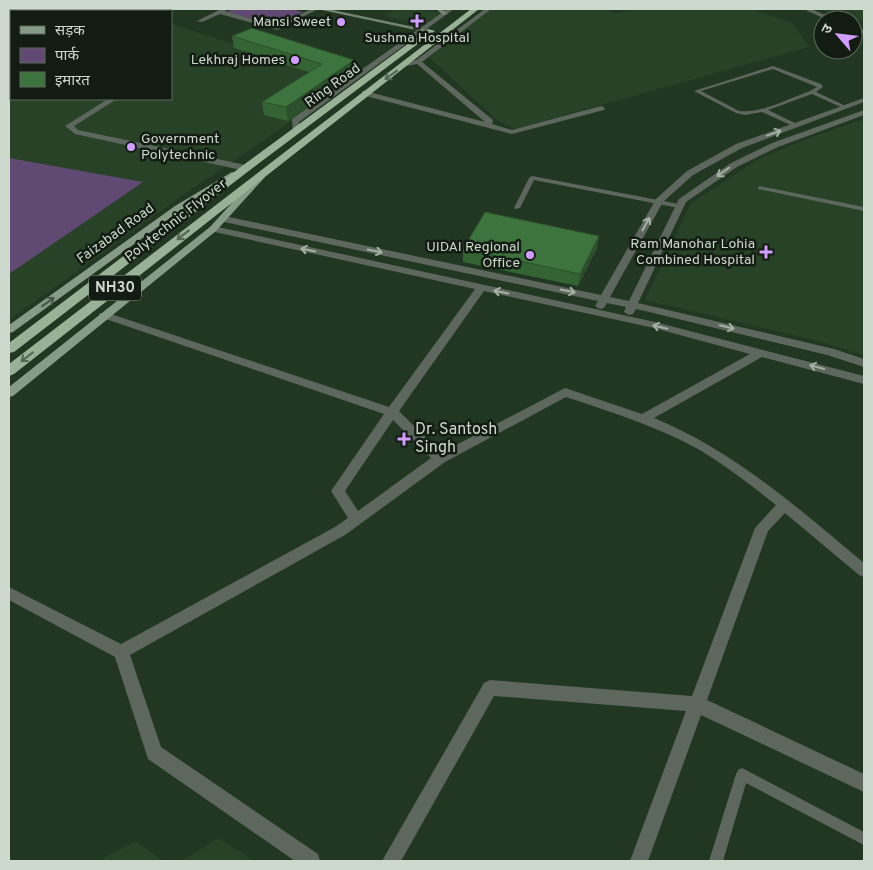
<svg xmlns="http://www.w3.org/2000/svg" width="873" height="870" font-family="Overpass,'Noto Sans Devanagari',sans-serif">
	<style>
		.built { fill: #284227 }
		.green { fill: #604a73 }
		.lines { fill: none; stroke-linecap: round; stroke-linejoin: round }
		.lane { fill: #5d675d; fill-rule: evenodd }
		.street { fill: #5d675d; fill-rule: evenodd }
		.secondary { fill: #758574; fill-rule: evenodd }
		.primary { fill: #879c87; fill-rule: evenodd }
		.highway { fill: #98b197; fill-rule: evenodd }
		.wall { fill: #346334 }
		.shaded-wall { fill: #2b502b }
		.building { fill: #3d733d; stroke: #2b502b }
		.oneway { stroke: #556654 }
		.oneway2 { stroke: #a5b1a5 }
		.oneway3 { stroke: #475647 }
		.poi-dot { fill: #d19dfe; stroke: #121c12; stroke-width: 2 }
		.labels { text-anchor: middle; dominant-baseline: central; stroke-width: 5; stroke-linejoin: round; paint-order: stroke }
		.far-poi-label { font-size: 14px; fill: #ccd9cc; stroke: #121c12; text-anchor: end }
		.far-street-label { font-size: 14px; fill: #ccd9cc; stroke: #121c12 }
		.shield { fill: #121c12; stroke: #94a094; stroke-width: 1 }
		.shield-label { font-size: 15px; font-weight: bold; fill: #ccd9cc }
		.poi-label { font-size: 16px; fill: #ccd9cc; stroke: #121c12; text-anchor: start }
	</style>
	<rect width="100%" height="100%" fill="#223722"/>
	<path class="built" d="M 9,9 L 121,9 L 129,11 L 11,11 L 11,99 L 171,99 L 171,24 L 351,81 L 183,195 L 9,320 Z
		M 396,9 L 421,9 L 440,13 L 424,25 L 384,16 Z
		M 489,9 L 605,9 L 615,14 L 634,9 L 752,9 L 792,23 L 809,47 L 515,129 L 497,120 L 429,57 Z
		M 826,9 L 864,9 L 864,21 L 824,11 Z
		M 864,119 L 864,355 L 818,341 L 645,300 L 691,203 L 759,159 L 804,140 Z
		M 218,838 L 254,861 L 182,861 Z
		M 135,841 L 163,861 L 98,861 Z"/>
	<path class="green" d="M 233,9 L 290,9 L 303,12 L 276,25 L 227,12 Z
		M 9,158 L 143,182 L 9,274 Z"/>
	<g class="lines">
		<path class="lane" d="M 773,66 L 821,84 L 823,87 L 816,92 L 848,107 L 843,108 L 812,94 L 768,110 L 797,124 L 798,125 L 795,127 L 762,112 L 745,115 L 736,113 L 694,91 ZM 773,69 L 817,87 L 810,91 C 790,98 761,114 739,111 L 701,91 Z
			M 532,176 L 679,204 L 682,206 L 679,208 L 534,180 L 520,208 L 515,209 L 514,208 L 529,178 Z
			M 760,186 L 864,207 L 864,211 L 758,189 L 758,187 Z
			M 742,768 L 864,832 L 864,845 L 746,783 L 723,861 L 709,861 L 736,774 L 738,770 Z"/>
		<path class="street" d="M 166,9 L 174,9 L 170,11 L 162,11 Z
			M 221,9 L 228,9 L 225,11 L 276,26 L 311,9 L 318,9 L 277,30 L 220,14 L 202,22 L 197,21 Z
			M 447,9 L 454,9 L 299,122 L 300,131 L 293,133 L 292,119 Z
			M 485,9 L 491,9 L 422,62 L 493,120 L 492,124 L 512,130 L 601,106 L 605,108 L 604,110 L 512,134 L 362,95 L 362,91 L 365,91 L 485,122 L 417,64 L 406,66 L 403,64 L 416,60 Z
			M 803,9 L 811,9 L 837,20 L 828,20 Z
			M 853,26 L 864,30 L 864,34 L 853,30 Z
			M 9,66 L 11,66 L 11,70 L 9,70 Z
			M 864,98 L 864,102 L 742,148 L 693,175 L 663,202 L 610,297 L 629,301 L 679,199 L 731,163 L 772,143 L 864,110 L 864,115 L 778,147 L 737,167 L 686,202 L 638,303 L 834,349 L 864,359 L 864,367 L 827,355 L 645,311 L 636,309 L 633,314 L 629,315 L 624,312 L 626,307 L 607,303 L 604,308 L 600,309 L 595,306 L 598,301 L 224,222 L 219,219 L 224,216 L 601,295 L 656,199 L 687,171 L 736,144 Z
			M 108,99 L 117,99 L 74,126 L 78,130 L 246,165 L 250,168 L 246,171 L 75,134 L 65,126 Z
			M 213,226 L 655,322 L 864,376 L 864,384 L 762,357 L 654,418 C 734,451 798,508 864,563 L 864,577 L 859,575 L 785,513 L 768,531 L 707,700 L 864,774 L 864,792 L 701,715 L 648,861 L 630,861 L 686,711 L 494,696 L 401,861 L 382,861 L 484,683 L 490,680 L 692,696 L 755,528 L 776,505 C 751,485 725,465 698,449 C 656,426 611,412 566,397 L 445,462 L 345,535 L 130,655 L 161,747 L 318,854 L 320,861 L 295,861 L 148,759 L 115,657 L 9,600 L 9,587 L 121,644 L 335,527 L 348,518 L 331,491 L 384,414 L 100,317 L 99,315 L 100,313 L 108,313 L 389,407 L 475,289 L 210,231 L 208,229 ZM 484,291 L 654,328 L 750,354 L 642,414 L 565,388 L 441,453 L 399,411 ZM 393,420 L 431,458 L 358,511 L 345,491 Z"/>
		<path class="secondary" d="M 317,9 L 328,9 L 433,31 L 430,33 Z
			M 436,9 L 442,9 L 448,14 L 443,15 Z"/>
		<path class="primary" d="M 232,172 L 239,174 L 181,210 L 13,332 L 9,333 L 9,325 L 175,206 Z
			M 262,172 L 265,173 L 265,177 L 216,231 L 13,396 L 9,397 L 9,387 L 210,227 L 259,173 Z"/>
		<path class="highway" d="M 471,9 L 479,9 L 14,374 L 9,376 L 9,364 Z
			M 428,29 L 435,31 L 250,170 L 14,352 L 9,353 L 9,343 L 242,166 Z"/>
	</g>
	<path class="wall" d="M 232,36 L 354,60 L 355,72 L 288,121 L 264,115 L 262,102 L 309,72 L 234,48 Z
		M 599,236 L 597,248 L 578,286 L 463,262 L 463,249 Z"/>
	<path class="shaded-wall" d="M 354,60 L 355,72 L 288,121 L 286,107 Z
		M 599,236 L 597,248 L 578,286 L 580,274 Z"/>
	<path class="building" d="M 252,28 L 354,60 L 286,107 L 262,102 L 322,64 L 232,36 Z
		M 485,212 L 599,236 L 580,274 L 463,249 Z"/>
	<defs><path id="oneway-shaft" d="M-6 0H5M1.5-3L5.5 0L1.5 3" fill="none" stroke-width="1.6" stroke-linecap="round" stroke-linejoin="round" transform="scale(1.25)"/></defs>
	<g class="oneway">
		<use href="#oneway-shaft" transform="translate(391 75) rotate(144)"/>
		<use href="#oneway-shaft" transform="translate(183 235) rotate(142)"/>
		<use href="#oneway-shaft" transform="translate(27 357) rotate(142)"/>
	</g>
	<g class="oneway2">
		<use href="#oneway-shaft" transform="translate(774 133) rotate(-20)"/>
		<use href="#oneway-shaft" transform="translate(723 172) rotate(145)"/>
		<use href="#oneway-shaft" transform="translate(646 224) rotate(-61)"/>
		<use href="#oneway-shaft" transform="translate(308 250) rotate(-168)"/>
		<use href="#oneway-shaft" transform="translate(375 251) rotate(12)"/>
		<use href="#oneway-shaft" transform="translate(568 291) rotate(12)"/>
		<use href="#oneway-shaft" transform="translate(501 292) rotate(-168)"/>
		<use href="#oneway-shaft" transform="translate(660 327) rotate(-166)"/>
		<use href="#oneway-shaft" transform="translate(727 327) rotate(14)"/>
		<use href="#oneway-shaft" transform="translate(817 367) rotate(-165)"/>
	</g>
	<use class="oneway3" href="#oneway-shaft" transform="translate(48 302) rotate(-36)"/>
	<g class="poi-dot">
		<path d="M414.5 13.5h5v5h5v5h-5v5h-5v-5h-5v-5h5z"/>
		<circle cx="341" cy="22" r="5"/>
		<circle cx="295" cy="60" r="5"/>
		<circle cx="131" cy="147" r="5"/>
		<path d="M763.5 244.5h5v5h5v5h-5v5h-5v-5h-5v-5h5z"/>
		<circle cx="530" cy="255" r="5"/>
		<path d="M401.5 431.5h5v5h5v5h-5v5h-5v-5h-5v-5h5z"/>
	</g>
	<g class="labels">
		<g class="far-poi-label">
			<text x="331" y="22">Mansi Sweet</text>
			<text x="417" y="38" text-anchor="middle">Sushma Hospital</text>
			<text x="285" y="60">Lekhraj Homes</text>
			<text x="141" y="139" text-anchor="start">Government<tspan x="141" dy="16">Polytechnic</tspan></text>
			<text x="755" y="244">Ram Manohar Lohia<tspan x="755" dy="16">Combined Hospital</tspan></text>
			<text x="520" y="247">UIDAI Regional<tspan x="520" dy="16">Office</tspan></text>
		</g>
		<g class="far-street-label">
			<text transform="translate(333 86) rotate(-36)">Ring Road</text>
			<text transform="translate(176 221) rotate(-38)">Polytechnic Flyover</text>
			<text transform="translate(116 234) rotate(-36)">Faizabad Road</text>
		</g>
		<rect class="shield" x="89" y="275.5" width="52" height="25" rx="4"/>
		<g class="shield-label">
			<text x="115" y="288">NH30</text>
		</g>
		<g class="poi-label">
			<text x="415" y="430">Dr. Santosh<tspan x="415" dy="18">Singh</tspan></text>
		</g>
	</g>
	<rect width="873" height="870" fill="none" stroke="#ccd9cc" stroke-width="20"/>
	<rect x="10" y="10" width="162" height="90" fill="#121c12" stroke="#5c685c"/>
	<rect x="20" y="26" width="25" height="8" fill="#879c87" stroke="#5c685c"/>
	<text x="55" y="35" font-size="15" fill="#ccd9cc">सड़क</text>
	<rect x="20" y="48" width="25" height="15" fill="#604a73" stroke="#5c685c"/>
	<text x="55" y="60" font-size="15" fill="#ccd9cc">पार्क</text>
	<rect x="20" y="72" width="25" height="15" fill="#3d733d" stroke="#5c685c"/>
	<text x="55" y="85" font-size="15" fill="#ccd9cc">इमारत</text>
	<g transform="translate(838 35) rotate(298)"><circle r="24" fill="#121c12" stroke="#5c685c"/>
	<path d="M0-4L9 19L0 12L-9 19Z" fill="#d19dfe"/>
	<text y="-8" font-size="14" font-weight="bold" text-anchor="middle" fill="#ccd9cc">उ</text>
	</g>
</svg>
